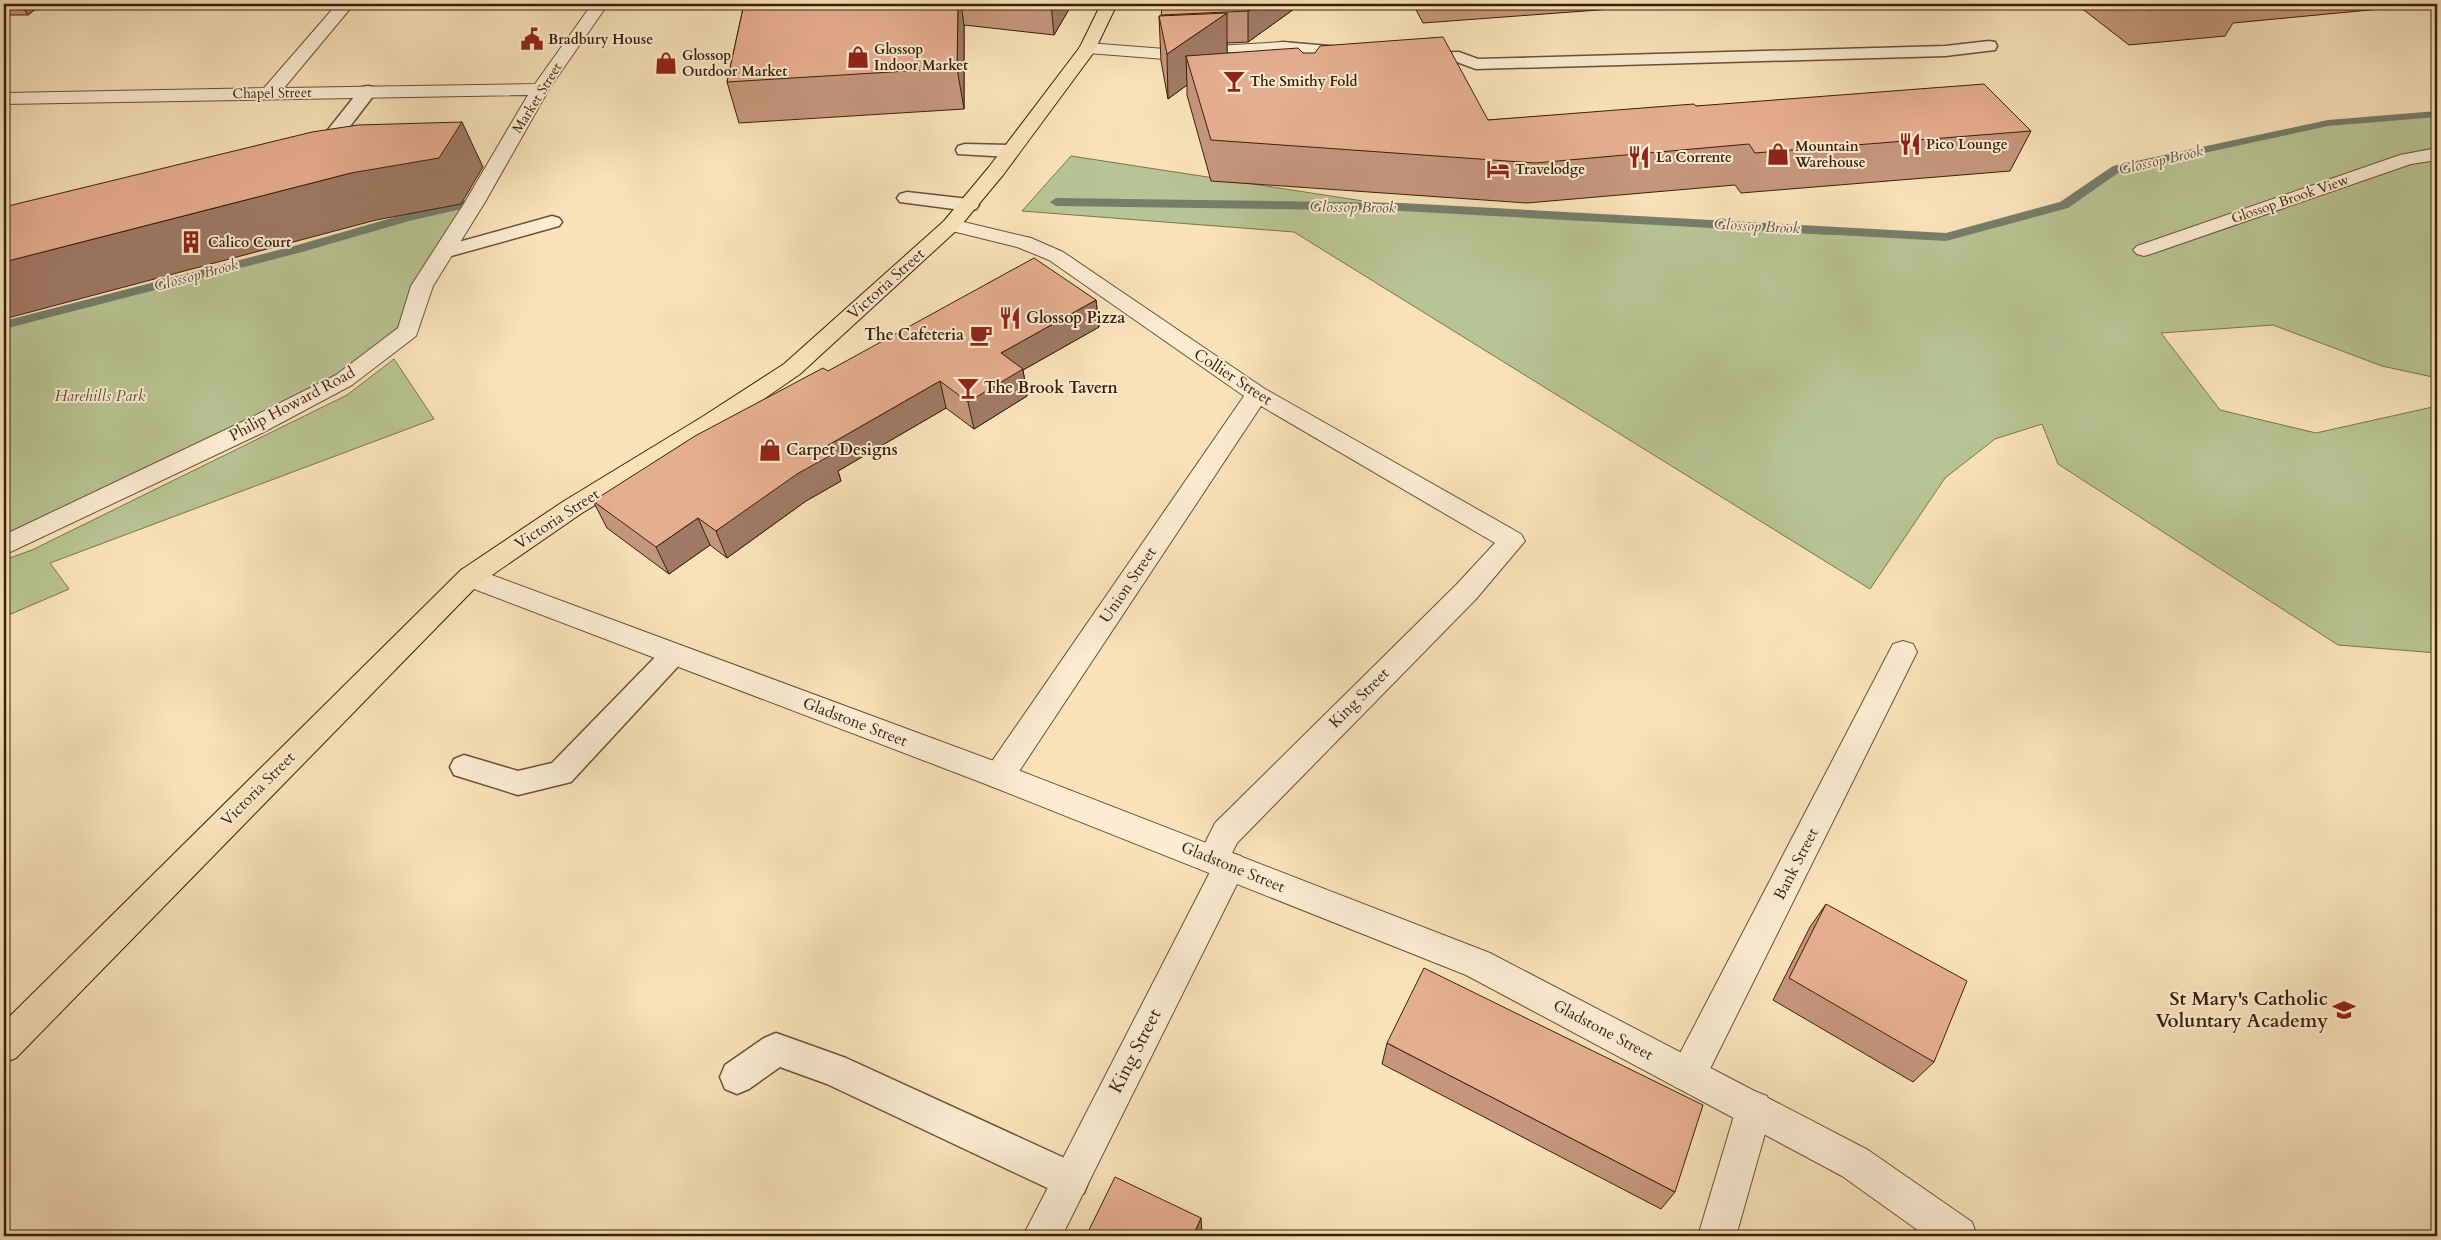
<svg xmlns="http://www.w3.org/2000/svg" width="2441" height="1240" font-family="Cardo,serif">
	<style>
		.green { fill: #b8c494; stroke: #79724e }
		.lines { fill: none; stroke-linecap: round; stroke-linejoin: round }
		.stream { fill: #767e6a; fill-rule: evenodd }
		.service-casing { stroke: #6a5034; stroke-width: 3 }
		.minor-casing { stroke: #6a5034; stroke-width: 2 }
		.tertiary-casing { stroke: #6a5034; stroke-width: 2 }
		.primary-casing { stroke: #3a1f08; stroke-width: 2 }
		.service { fill: #fbecd2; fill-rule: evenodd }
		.minor { fill: #fbecd2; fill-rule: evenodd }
		.tertiary { fill: #fbecd2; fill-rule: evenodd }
		.primary { fill: #f9e2b9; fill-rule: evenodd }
		.wall { fill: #c6967c; stroke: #3a1f08 }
		.shaded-wall { fill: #a17a65; stroke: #3a1f08 }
		.building { fill: #e6ae90; stroke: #3a1f08 }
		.labels { text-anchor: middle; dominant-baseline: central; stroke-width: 4; stroke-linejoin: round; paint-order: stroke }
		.far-poi-label { font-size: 14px; font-weight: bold; fill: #3a1f08; stroke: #fbecd2; text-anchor: start }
		.far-street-label { font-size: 14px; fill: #3a1f08; stroke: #fbecd2 }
		.far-water-label { font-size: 15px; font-style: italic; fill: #584f39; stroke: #fbecd2 }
		.street-label { font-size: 16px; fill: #3a1f08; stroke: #fbecd2 }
		.poi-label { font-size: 16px; font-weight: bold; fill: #3a1f08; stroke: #fbecd2; text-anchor: start }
		.park-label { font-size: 16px; font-style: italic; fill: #605132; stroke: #fbecd2 }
		.near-poi-label { font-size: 19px; font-weight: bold; fill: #3a1f08; stroke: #fbecd2; text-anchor: end }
		.near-street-label { font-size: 19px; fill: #3a1f08; stroke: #fbecd2 }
	</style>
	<rect width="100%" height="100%" fill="#f9e2b9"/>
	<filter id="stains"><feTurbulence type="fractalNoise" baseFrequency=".004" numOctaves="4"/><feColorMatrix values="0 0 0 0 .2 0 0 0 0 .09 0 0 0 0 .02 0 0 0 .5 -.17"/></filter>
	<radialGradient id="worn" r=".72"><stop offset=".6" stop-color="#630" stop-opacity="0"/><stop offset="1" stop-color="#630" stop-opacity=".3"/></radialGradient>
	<path class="green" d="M 2437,114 L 2437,378 L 2382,366 L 2273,325 L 2161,333 L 2220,410 L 2316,433 L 2437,406 L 2437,653 L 2338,645 L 2058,464 L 2042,424 L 1995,439 L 1945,478 L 1870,589 L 1294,232 L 1022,211 L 1071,156 L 1402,207 L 1821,234 L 1946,237 L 2064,205 L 2117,168 L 2328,123 Z
		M 475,202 L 408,331 L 344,380 L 4,546 L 4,325 L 298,249 L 406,218 Z
		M 394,359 L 434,419 L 50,563 L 69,589 L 4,617 L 4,560 L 32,550 L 347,395 Z"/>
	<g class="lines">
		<path class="stream" d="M 2437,111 L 2437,117 L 2328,126 L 2121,171 L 2068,208 L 1946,241 L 1402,211 L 1056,206 L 1050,202 L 1056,198 L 1402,203 L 1946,233 L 2060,202 L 2113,166 L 2328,120 Z
			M 475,198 L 479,199 L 481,202 L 479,205 L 409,221 L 302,252 L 4,329 L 4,321 L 294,246 L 402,215 Z"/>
		<defs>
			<path id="service" d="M 1989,41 L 1995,42 L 1997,46 L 1995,50 L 1945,56 L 1476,69 L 1457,62 L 1418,63 L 1412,62 L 1410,58 L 1412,54 L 1418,53 L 1459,52 L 1478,59 L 1945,46 Z
				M 1283,42 L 1352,48 L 1358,49 L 1360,53 L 1358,57 L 1352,58 L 1277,51 L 1275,47 L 1277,43 Z
				M 368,86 L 374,87 L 377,91 L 325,159 L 311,159 L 309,155 L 311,151 L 362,87 Z
				M 965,144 L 1010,145 L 1017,147 L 1019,151 L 1017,155 L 1010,157 L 958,154 L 956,150 L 958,146 Z
				M 907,192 L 969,199 L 976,201 L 979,205 L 976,209 L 969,211 L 900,202 L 897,198 L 900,194 Z
				M 552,216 L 559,218 L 562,222 L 559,226 L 444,258 L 437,256 L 434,252 L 437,248 Z
				M 674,644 L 683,647 L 687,654 L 683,661 L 571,782 L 518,795 L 454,775 L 450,767 L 454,759 L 464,755 L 518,771 L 552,763 L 665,647 Z
				M 776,1033 L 846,1058 L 1084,1167 L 1089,1180 L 1084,1193 L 1071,1198 L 1058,1193 L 827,1084 L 780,1067 L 749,1089 L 737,1094 L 725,1089 L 720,1077 L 725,1065 L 764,1038 Z"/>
			<path id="minor" d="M 337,4 L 354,4 L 284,88 L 535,84 L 592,4 L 608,4 L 549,89 L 485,202 L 433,286 L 416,336 L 352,385 L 262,433 L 4,555 L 4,535 L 244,421 L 336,375 L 398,328 L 411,286 L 465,202 L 528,95 L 4,104 L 4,93 L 264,88 Z
				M 1283,42 L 1289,43 L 1292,47 L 1289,51 L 1165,59 L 1088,53 L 1082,52 L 1079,48 L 1082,44 L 1088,43 L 1165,49 Z
				M 2437,148 L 2437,160 L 2411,164 L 2151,254 L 2144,256 L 2137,254 L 2133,250 L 2137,246 L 2400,155 Z
				M 951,219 L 1031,238 L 1063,252 L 1265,389 L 1521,534 L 1525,541 L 1476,599 L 1237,843 L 1232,853 L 1241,856 L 1246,866 L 1062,1236 L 1023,1236 L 1210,872 L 1202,869 L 1197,859 L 1215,823 L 1456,585 L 1495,543 L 1261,406 L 1010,785 L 999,789 L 988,785 L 984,776 L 988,767 L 1244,396 L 1049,260 L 1017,247 L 944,229 L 941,225 L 944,221 Z
				M 1903,641 L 1913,644 L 1917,652 L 1701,1087 L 1688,1092 L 1675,1087 L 1670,1075 L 1675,1063 L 1893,644 Z
				M 1754,1091 L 1767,1096 L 1772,1109 L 1736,1236 L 1698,1236 L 1736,1109 L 1741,1096 Z"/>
			<path id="tertiary" d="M 470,567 L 1010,767 L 1490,953 L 1868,1150 L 1972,1222 L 1977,1236 L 1926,1236 L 1842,1176 L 1466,975 L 988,785 L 461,584 L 457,577 L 461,570 Z"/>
			<path id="primary" d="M 1101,4 L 1117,4 L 1094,52 L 1003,175 L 958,229 L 800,374 L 720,429 L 582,513 L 479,584 L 16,1058 L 4,1063 L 4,1022 L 461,570 L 564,501 L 702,417 L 784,364 L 944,221 L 989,167 L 1080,47 Z"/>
		</defs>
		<use href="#service" class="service-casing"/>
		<use href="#minor" class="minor-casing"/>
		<use href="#tertiary" class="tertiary-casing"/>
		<use href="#primary" class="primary-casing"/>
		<use href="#service" class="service"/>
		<use href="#minor" class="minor"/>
		<use href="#tertiary" class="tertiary"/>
		<use href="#primary" class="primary"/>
	</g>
	<path class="wall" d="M 4,4 L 42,4 L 28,15 L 4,15 Z
		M 744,4 L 1072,4 L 1054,35 L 964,25 L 964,109 L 739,123 L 727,82 Z
		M 1163,4 L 1301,4 L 1248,42 L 1227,43 L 1227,53 L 1303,53 L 1488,120 L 1696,106 L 2031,131 L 2010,171 L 1741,193 L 1735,185 L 1527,203 L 1211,181 L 1187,95 L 1187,85 L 1168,99 L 1161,61 L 1159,16 L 1162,16 Z
		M 1413,4 L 1666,4 L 1666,5 L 1423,23 Z
		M 2076,4 L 2433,4 L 2233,23 L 2225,36 L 2129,45 Z
		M 1096,300 L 1099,327 L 1023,370 L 1027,396 L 974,429 L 946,408 L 838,471 L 841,481 L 806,501 L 727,558 L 710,545 L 669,574 L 607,528 L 593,501 L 828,371 Z
		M 1826,904 L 1934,1062 L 1913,1082 L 1773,1000 L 1810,927 Z
		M 1387,1043 L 1675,1192 L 1661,1209 L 1382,1064 Z"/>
	<path class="shaded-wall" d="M 20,4 L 42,4 L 28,15 Z
		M 958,4 L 961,4 L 964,25 L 964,109 L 957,68 Z
		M 1051,4 L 1072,4 L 1054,35 Z
		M 1258,4 L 1301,4 L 1248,42 L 1248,11 Z
		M 1227,13 L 1227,57 L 1186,56 L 1187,85 L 1168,99 L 1167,54 Z
		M 462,122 L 483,167 L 461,204 L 376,220 L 4,319 L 4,262 L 351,173 Z
		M 1096,300 L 1099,327 L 1023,370 L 1027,396 L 974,429 L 968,402 L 1001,353 Z
		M 940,381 L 946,408 L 838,471 L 841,481 L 806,501 L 727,558 L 716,531 L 825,447 Z
		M 698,518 L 710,545 L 669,574 L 656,547 Z
		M 1201,1218 L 1202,1234 L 1201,1236 L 1193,1236 Z"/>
	<path class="building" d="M 744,4 L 958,4 L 957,68 L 727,82 Z
		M 1163,4 L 1258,4 L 1248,11 L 1161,15 Z
		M 2141,4 L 2209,4 L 2148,10 Z
		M 1227,13 L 1167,54 L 1159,16 Z
		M 1443,37 L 1488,120 L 1694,104 L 1696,106 L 1984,84 L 2031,131 L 1755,153 L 1749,144 L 1535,163 L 1211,140 L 1186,56 L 1298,48 L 1303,53 L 1315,53 L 1320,46 Z
		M 462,122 L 439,158 L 351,173 L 4,262 L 4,207 L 312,132 L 358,125 Z
		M 1034,258 L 1096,300 L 1001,353 L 1023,369 L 968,402 L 940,381 L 825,447 L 833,454 L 797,474 L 716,531 L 698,518 L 656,547 L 593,501 L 695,436 L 823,368 L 828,371 Z
		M 1826,904 L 1967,981 L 1934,1062 L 1789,978 Z
		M 1424,968 L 1703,1105 L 1675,1192 L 1387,1043 Z
		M 1115,1177 L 1201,1218 L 1193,1236 L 1086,1236 Z"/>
	<defs>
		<symbol id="civic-bare" viewBox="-9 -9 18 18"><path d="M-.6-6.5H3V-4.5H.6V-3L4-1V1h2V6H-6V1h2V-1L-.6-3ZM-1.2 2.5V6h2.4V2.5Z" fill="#8f2418" stroke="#fbecd2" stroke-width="2.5" paint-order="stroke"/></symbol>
		<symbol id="shop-bare" viewBox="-9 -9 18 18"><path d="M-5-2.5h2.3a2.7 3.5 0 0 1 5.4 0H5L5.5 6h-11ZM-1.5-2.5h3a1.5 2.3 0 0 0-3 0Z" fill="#8f2418" stroke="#fbecd2" stroke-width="2.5" paint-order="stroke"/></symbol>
		<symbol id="bar-bare" viewBox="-9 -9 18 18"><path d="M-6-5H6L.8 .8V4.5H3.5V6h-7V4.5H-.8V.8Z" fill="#8f2418" stroke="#fbecd2" stroke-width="2.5" paint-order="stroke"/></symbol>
		<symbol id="restaurant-bare" viewBox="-9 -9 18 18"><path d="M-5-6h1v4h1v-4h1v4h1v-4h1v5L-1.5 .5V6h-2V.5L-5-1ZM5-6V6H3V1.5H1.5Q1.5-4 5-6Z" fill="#8f2418" stroke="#fbecd2" stroke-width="2.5" paint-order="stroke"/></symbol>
		<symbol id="hotel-bare" viewBox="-9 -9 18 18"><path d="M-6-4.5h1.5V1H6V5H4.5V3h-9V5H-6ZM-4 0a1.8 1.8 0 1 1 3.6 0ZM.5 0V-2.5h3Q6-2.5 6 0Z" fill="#8f2418" stroke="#fbecd2" stroke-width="2.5" paint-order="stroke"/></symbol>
		<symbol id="building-bare" viewBox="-9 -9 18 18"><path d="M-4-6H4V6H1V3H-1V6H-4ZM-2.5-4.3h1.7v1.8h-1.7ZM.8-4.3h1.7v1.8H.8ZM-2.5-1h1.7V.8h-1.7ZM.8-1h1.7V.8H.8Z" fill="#8f2418" stroke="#fbecd2" stroke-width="2.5" paint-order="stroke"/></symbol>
		<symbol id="cafe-bare" viewBox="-9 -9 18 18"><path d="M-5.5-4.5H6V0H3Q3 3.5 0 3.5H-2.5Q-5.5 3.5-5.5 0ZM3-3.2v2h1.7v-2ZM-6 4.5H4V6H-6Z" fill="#8f2418" stroke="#fbecd2" stroke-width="2.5" paint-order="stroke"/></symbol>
		<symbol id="school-bare" viewBox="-9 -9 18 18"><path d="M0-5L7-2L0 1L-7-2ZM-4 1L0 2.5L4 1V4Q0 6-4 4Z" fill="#8f2418" stroke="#fbecd2" stroke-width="2.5" paint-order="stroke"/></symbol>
	</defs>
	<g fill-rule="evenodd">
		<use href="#civic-bare" x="516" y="23" width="32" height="32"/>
		<use href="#shop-bare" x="842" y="41" width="32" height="32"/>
		<use href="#shop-bare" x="650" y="47" width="32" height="32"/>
		<use href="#bar-bare" x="1218" y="65" width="32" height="32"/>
		<use href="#restaurant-bare" x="1894" y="128" width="32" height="32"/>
		<use href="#shop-bare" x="1762" y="138" width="32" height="32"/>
		<use href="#restaurant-bare" x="1623" y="141" width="32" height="32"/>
		<use href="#hotel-bare" x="1482" y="153" width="32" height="32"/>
		<use href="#building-bare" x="175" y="226" width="32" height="32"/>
		<use href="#restaurant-bare" x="994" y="302" width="32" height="32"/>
		<use href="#cafe-bare" x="965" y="319" width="32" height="32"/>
		<use href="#bar-bare" x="952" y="372" width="32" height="32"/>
		<use href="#shop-bare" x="754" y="434" width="32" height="32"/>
		<use href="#school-bare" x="2328" y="994" width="32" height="32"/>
	</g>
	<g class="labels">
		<g class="far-poi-label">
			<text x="548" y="39">Bradbury House</text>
			<text x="874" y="49">Glossop<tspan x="874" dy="16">Indoor Market</tspan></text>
			<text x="682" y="55">Glossop<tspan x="682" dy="16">Outdoor Market</tspan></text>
			<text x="1250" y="81">The Smithy Fold</text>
			<text x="1926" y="144">Pico Lounge</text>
			<text x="1795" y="146">Mountain<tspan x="1795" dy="16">Warehouse</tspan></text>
			<text x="1656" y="157">La Corrente</text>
			<text x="1515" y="169">Travelodge</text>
			<text x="208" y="242">Calico Court</text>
		</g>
		<g class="far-street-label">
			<text transform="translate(272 93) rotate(-1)">Chapel Street</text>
			<text transform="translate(537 98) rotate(-58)">Market Street</text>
			<text transform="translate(2290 199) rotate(-19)">Glossop Brook View</text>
		</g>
		<g class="far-water-label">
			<text transform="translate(2161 160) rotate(-13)">Glossop Brook</text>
			<text transform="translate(1353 207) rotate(1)">Glossop Brook</text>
			<text transform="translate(1757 226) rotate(3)">Glossop Brook</text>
			<text transform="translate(196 275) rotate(-15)">Glossop Brook</text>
		</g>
		<g class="street-label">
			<text transform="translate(886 284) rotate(-42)">Victoria Street</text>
			<text transform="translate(1233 377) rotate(33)">Collier Street</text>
			<text transform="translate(292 404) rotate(-28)">Philip Howard Road</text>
			<text transform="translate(557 519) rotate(-33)">Victoria Street</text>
			<text transform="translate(1128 585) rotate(-56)">Union Street</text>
			<text transform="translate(1359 698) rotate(-45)">King Street</text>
			<text transform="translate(855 722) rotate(21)">Gladstone Street</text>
			<text transform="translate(258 789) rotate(-45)">Victoria Street</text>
			<text transform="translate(1796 864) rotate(-63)">Bank Street</text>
			<text transform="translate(1233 867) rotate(22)">Gladstone Street</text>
			<text transform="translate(1603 1030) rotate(28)">Gladstone Street</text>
		</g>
		<g class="poi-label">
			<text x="1026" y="318">Glossop Pizza</text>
			<text x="964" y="335" text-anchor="end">The Cafeteria</text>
			<text x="984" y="388">The Brook Tavern</text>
			<text x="786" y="450">Carpet Designs</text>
		</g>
		<g class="park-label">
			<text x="100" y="396">Harehills Park</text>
		</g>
		<g class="near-poi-label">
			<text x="2328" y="999">St Mary's Catholic<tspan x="2328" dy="22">Voluntary Academy</tspan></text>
		</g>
		<g class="near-street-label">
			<text transform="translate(1135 1051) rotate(-63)">King Street</text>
		</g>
	</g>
	<rect width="2441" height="1240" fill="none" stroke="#f9e2b9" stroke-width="20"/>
	<rect x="5" y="5" width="2431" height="1230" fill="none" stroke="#3a1f08" stroke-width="2.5"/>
	<rect x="10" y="10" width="2421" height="1220" fill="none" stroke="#3a1f08"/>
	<rect width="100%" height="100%" filter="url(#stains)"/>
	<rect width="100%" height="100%" fill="url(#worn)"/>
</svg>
